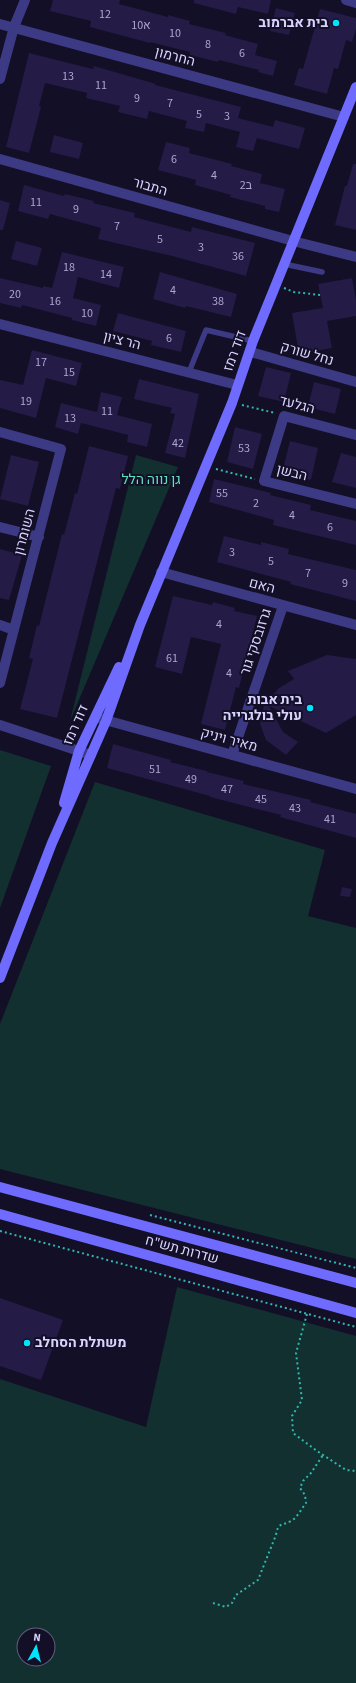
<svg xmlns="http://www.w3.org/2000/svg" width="356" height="1683" font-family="'Source Sans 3',Heebo,sans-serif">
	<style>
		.green { fill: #12302f; fill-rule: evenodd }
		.building { fill: #241b47 }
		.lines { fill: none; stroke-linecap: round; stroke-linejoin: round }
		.path { stroke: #2fb8b0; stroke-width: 2; stroke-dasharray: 2 3; stroke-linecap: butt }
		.lane { stroke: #3d3a85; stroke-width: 5.5 }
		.street { stroke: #3d3a85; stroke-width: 10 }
		.secondary { stroke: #6f6bff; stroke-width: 10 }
		.poi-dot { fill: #00e5ff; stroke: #130f26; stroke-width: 1.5 }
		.labels { text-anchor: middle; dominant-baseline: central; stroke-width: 4; stroke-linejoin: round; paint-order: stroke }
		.number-label { font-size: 12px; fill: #aca6d1 }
		.poi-label { font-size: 14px; font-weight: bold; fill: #d9d4ff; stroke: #130f26; text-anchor: end }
		.street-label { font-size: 14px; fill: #d9d4ff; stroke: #130f26 }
		.park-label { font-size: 14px; fill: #5fe0c0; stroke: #130f26 }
	</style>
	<rect width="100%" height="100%" fill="#130f26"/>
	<path class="green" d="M 136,455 L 178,467 L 70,721 Z
		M 0,750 L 51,766 L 0,908 Z
		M 95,782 L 325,850 L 308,916 L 356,928 L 356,1259 L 0,1169 L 0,1024 Z
		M 177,1287 L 356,1336 L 356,1683 L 0,1683 L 0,1379 L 146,1427 ZM 24,1635 L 48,1635 L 48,1659 L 24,1659 Z"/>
	<path class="building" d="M 53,0 L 120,0 L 119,4 L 168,17 L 168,15 L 190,21 L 189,24 L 226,33 L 225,35 L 258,44 L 255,55 L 277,61 L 273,76 L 258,72 L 259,70 L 219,60 L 218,62 L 190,55 L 190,52 L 150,42 L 150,43 L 90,27 L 91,21 L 50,11 Z
		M 194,0 L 271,0 L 268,14 L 238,7 L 236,14 L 194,3 Z
		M 276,8 L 295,13 L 289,35 L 270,31 Z
		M 320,9 L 356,18 L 356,29 L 352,42 L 346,40 L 338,69 L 334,68 L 327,94 L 294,85 L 299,68 L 303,69 Z
		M 29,53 L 93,69 L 94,66 L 156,84 L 155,85 L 241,107 L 238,118 L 273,127 L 275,120 L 305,128 L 299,149 L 257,138 L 253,151 L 236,147 L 240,132 L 206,123 L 204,132 L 185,128 L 187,121 L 149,111 L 147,119 L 118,112 L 120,106 L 86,98 L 87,93 L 45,83 L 39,106 L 41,107 L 29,153 L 6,147 Z
		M 54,135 L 83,143 L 79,159 L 50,152 Z
		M 166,142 L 190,148 L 189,153 L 232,164 L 231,166 L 262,174 L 260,183 L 285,189 L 279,212 L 265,209 L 265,206 L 230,197 L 231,195 L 195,185 L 196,180 L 158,170 Z
		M 353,164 L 356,164 L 356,230 L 335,225 L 345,186 L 347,186 Z
		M 24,185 L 64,196 L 65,194 L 94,201 L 93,203 L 135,213 L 134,217 L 191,232 L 192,227 L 255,243 L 246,276 L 172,256 L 98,239 L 101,228 L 50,214 L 48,219 L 18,211 Z
		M 0,200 L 10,203 L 3,230 L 0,230 Z
		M 16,241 L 42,248 L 37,266 L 11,259 Z
		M 62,252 L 124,267 L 119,288 L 78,277 L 73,298 L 101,305 L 96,326 L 72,320 L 72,318 L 22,305 L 21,308 L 0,303 L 0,278 L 43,288 L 43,286 L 52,288 Z
		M 160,272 L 237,294 L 231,317 L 186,306 L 185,308 L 153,299 Z
		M 352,278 L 356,300 L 356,316 L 327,321 L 332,348 L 299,354 L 292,313 L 323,308 L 318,284 Z
		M 118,313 L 186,331 L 181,352 L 151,345 L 152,341 L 113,331 Z
		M 32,350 L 82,363 L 76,386 L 46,378 L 36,418 L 0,408 L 0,380 L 23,385 Z
		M 266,367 L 291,373 L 284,402 L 258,396 Z
		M 139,379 L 199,394 L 185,458 L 165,453 L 175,414 L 170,413 L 172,408 L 134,399 Z
		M 314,382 L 341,389 L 335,414 L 308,407 Z
		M 101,392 L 122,397 L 117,415 L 152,424 L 147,447 L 127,442 L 128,435 L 81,423 L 78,434 L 55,427 L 61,403 L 97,412 Z
		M 235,427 L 262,434 L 253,469 L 227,462 Z
		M 290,441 L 318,448 L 311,480 L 282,473 Z
		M 89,446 L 128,456 L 120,489 L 116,488 L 57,718 L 20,709 L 33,659 L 29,658 L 37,625 L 39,626 L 62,534 L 64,535 L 75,493 L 77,494 Z
		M 341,453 L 356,457 L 356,488 L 332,482 Z
		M 11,455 L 39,462 L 28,506 L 0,499 Z
		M 214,479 L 271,493 L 270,495 L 311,505 L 310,510 L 356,521 L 356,545 L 273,525 L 274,520 L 209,502 Z
		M 224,536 L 261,545 L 261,542 L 289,549 L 288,554 L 356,570 L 356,601 L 290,584 L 291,582 L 217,562 Z
		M 0,549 L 22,555 L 9,600 L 0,598 Z
		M 173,596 L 212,605 L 213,602 L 235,608 L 234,611 L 257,616 L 239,688 L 236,687 L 225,730 L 201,724 L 221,644 L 191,637 L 182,674 L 155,667 Z
		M 327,655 L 356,659 L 356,715 L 326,733 L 269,706 L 283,732 L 298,742 L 286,755 L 266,740 L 260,724 L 265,700 L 266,702 L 279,688 L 294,679 L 288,671 Z
		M 113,744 L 171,760 L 170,762 L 207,771 L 207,772 L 244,781 L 243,784 L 311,800 L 310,802 L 356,814 L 356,838 L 280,817 L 281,815 L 210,797 L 210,796 L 107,768 Z
		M 342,887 L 352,889 L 350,897 L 340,896 Z
		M 0,1298 L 63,1320 L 41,1380 L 0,1366 Z"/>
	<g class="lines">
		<path class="path" d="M 284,288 L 294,292 L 320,295
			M 242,405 L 275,413
			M 216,469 L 255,479
			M 150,1215 L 356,1268
			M 0,1231 L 356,1327
			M 307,1314 L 296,1353 L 302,1400 L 292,1416 L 293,1433 L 317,1451 L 346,1470 L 356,1471
			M 213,1603 L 226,1607 L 232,1603 L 236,1595 L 258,1580 L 276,1535 C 278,1522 282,1526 291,1521 C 297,1518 302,1508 306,1503 L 305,1495 L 300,1488 L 303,1481 L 311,1473 L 323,1455"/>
		<path class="lane" d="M 284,264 L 322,272
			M 189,372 L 206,330 L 253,341"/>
		<path class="street" d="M 346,0 L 356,3
			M 0,24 L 344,117
			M 0,79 L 14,27 L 25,0
			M 0,159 L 293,241 L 356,257
			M 0,324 L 237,385
			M 251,352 L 356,382
			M 0,432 L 61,449 L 0,683
			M 356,435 L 284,416 L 264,481 L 356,504
			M 0,527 L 39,537
			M 161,572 L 356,625
			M 0,625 L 14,630
			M 98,718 L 356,789
			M 0,725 L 91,755
			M 232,755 L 283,606"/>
		<path class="secondary" d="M 64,803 L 79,751 L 119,667
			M 0,978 L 52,843 L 106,721 L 140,625 L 232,403 L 253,341 L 356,87
			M 0,1187 L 356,1283
			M 0,1214 L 356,1313"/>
	</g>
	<g class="poi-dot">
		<circle cx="336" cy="23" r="4"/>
		<circle cx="310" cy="708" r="4"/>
		<circle cx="27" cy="1343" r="4"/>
	</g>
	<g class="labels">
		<g class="number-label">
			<text x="105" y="14">12</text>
			<text x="141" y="25">10א</text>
			<text x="175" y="33">10</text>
			<text x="208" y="44">8</text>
			<text x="242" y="53">6</text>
			<text x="68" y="76">13</text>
			<text x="101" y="85">11</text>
			<text x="137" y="98">9</text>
			<text x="170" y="103">7</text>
			<text x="199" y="114">5</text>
			<text x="227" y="116">3</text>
			<text x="174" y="159">6</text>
			<text x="214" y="175">4</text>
			<text x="246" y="185">2ב</text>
			<text x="36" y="202">11</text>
			<text x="76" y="209">9</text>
			<text x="117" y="226">7</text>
			<text x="160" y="239">5</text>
			<text x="201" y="247">3</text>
			<text x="238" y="256">36</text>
			<text x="69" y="267">18</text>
			<text x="106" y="274">14</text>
			<text x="173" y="290">4</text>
			<text x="15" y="294">20</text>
			<text x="55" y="301">16</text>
			<text x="218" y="301">38</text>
			<text x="87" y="313">10</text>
			<text x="169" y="338">6</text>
			<text x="41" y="362">17</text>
			<text x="69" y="372">15</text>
			<text x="26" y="401">19</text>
			<text x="107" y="411">11</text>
			<text x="70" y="418">13</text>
			<text x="178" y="443">42</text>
			<text x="244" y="448">53</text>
			<text x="222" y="493">55</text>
			<text x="256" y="503">2</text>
			<text x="292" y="515">4</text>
			<text x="330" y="527">6</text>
			<text x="232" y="552">3</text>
			<text x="271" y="561">5</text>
			<text x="308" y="573">7</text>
			<text x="345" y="583">9</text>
			<text x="219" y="624">4</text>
			<text x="172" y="658">61</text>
			<text x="229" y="673">4</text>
			<text x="155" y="769">51</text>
			<text x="191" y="779">49</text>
			<text x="227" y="789">47</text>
			<text x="261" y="799">45</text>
			<text x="295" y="808">43</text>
			<text x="330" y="819">41</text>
		</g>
		<g class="poi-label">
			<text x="328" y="23">בית אברמוב</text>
			<text x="302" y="700">בית אבות<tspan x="302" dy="16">עולי בולגרייה</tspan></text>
			<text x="35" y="1343" text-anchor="start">משתלת הסחלב</text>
		</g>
		<g class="street-label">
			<text transform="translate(175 57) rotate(15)">החרמון</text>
			<text transform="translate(150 187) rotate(16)">התבור</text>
			<text transform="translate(122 341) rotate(14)">הר ציון</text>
			<text transform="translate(235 351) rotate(-70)">דוד רמז</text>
			<text transform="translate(307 354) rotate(16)">נחל שורק</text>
			<text transform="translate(297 405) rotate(15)">הגלעד</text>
			<text transform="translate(292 473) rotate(14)">הבשן</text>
			<text transform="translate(25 532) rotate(-75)">השומרון</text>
			<text transform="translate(262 586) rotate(15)">האם</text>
			<text transform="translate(256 642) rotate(-71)">גרזובסקי גור</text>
			<text transform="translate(76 725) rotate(-66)">דוד רמז</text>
			<text transform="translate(229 740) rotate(15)">מאיר ויניק</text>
			<text transform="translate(182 1250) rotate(15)">שדרות תש"ח</text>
		</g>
		<g class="park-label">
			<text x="151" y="480">גן נווה הלל</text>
		</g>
	</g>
	<g transform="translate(36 1647) rotate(7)"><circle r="19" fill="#130f26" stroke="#625e7d"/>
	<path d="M0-3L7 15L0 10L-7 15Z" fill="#00e5ff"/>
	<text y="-6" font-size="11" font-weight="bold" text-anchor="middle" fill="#d9d4ff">N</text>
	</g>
</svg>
